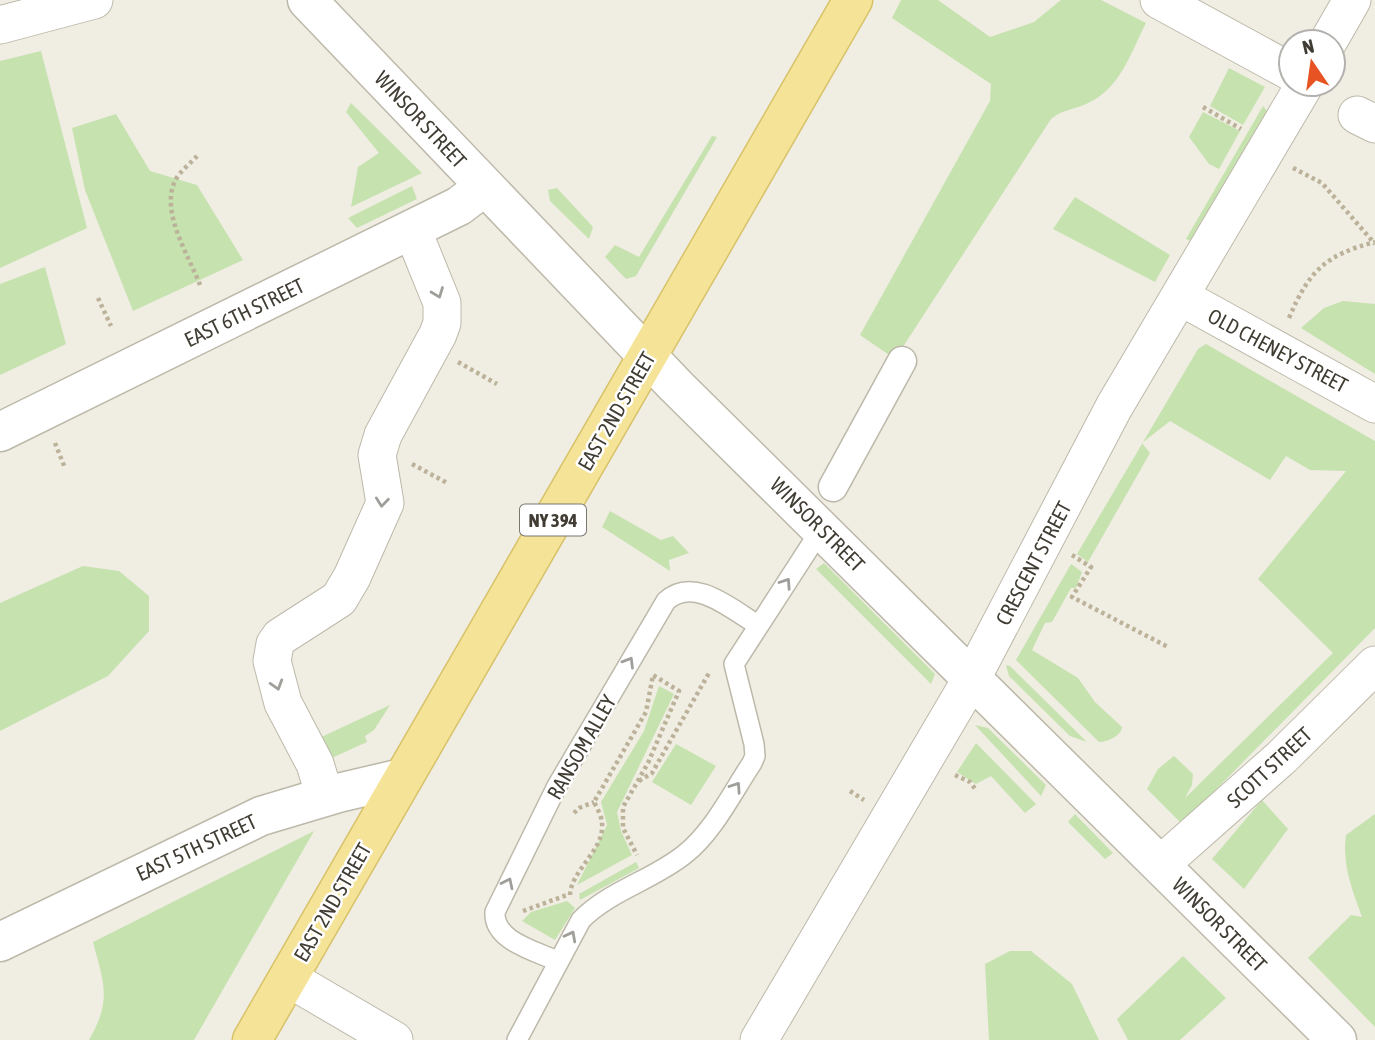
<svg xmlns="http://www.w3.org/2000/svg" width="1375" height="1040" font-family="'Asap Condensed',sans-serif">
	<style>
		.green { fill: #c6e2af }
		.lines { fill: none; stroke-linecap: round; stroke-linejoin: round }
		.service-casing { stroke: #bdb9aa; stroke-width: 22 }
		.pedestrian-casing { stroke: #bdb9aa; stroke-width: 31 }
		.minor-casing { stroke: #bdb9aa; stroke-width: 39 }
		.tertiary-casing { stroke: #bdb9aa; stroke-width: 41 }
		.primary-casing { stroke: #d8c269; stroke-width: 41 }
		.path { stroke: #bbb299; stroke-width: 4.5; stroke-dasharray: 3.5 3.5; stroke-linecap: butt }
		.service { stroke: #fff; stroke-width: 19 }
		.pedestrian { stroke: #fff; stroke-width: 28 }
		.minor { stroke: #fff; stroke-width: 37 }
		.tertiary { stroke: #fff; stroke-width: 38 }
		.primary { stroke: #f5e397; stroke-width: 38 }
		.oneway { stroke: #a09e9a }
		.labels { text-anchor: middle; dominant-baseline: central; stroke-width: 5; stroke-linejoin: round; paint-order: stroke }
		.shield { fill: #fff; stroke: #7a7771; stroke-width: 2 }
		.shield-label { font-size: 19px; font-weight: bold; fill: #413d34 }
		.street-label { font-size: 21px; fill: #413d34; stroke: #fff }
	</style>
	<rect width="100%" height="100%" fill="#f0ede3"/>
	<path class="green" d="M 901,0 L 938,0 L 990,37 L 1034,22 L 1061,0 L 1101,0 L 1146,23 C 1131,52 1121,87 1090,102 C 1076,110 1064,108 1051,119 L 895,359 L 860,335 L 990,101 L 991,84 L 892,18 Z
		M 41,51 L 87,228 L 0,268 L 0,61 Z
		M 1229,68 L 1265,87 L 1243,125 L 1210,106 Z
		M 351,103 L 422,173 L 351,207 L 358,167 L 379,153 L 346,112 Z
		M 1263,106 L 1268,112 L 1193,242 L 1186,239 Z
		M 1203,112 L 1240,131 L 1219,169 L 1209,164 L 1189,137 Z
		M 116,114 L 150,171 L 197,185 L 243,260 L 133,311 L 85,190 L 72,128 Z
		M 712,136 L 717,137 L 636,276 L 626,279 L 605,257 L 615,245 L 639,257 Z
		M 412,186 L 417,199 L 357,228 L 348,218 Z
		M 557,188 L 593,227 L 589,239 L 550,201 L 548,190 Z
		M 1075,197 L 1170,255 L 1155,282 L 1053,229 Z
		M 45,267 L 66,344 L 0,375 L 0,284 Z
		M 1343,301 L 1375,304 L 1375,374 L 1301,328 L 1324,308 Z
		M 1206,344 L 1375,441 L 1375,628 L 1182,824 L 1147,789 L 1158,769 L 1174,756 L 1193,774 L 1192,785 L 1185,798 L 1333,653 L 1258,579 L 1346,471 L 1310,470 L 1286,456 L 1270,480 L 1170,421 L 1142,443 L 1150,453 L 1088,562 L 1077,554 L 1198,349 Z
		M 610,511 L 661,540 L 673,536 L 689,553 L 669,560 L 670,571 L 602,527 Z
		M 824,563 L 935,674 L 931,684 L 816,569 Z
		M 1071,564 L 1082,572 L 1076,588 L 1071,588 L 1052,622 L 1045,623 L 1032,650 L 1078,678 L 1095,702 L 1122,727 C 1122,735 1108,742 1099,742 L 1016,660 Z
		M 83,566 L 119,571 L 149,596 L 149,631 L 108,676 L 0,731 L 0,603 Z
		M 1006,665 L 1010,666 L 1087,742 L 1070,736 L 1009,676 Z
		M 659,686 L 674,694 L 617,812 L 621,831 L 632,855 L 577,885 L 607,825 L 601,802 L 644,731 Z
		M 390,705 L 374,730 L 365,736 L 367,742 L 325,761 L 313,741 Z
		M 975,725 L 988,728 L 1046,785 L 1041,796 Z
		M 976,743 L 1036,804 L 1025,813 L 991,776 L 976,784 L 957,772 Z
		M 676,744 L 716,766 L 691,805 L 652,782 Z
		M 1262,800 L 1288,829 L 1244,889 L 1212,859 Z
		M 1075,814 L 1113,853 L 1105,859 L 1068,822 Z
		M 1375,814 L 1375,1027 L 1308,958 L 1351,915 L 1362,917 C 1352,889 1342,865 1346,835 Z
		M 314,831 L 194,1040 L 89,1040 C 112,1000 104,984 93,942 Z
		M 636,862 L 639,868 L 580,900 L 579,894 Z
		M 567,901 L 575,908 L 555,940 L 522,921 L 531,912 Z
		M 1010,951 L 1031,951 L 1072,984 L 1099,1040 L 989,1040 L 985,964 Z
		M 1183,956 L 1226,998 L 1180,1040 L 1128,1040 L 1117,1019 Z"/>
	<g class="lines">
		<defs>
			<path id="service" d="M 557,961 C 536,951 493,941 495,912 L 557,786 L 666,601 C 694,575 732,610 758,625
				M 517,1040 L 581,920 C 609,891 653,880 685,854 C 713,832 732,793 752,763 L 755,756 L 754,744 L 734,664 L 822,528"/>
			<path id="pedestrian" d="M 833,487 L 902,361"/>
			<path id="minor" d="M 1159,0 L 1291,72
				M 0,25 L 94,0
				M 1328,42 L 1352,0
				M 1357,115 L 1375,124
				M 1181,297 L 1375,404
				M 325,797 L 315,764 L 283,703 L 272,661 L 275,644 L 280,637 L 339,599 L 352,577 L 385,503 L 377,455 L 383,435 L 438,334 L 442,323 L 442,303 L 412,229
				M 1160,865 L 1282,757 L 1375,665
				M 288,978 L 394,1040
				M 759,1040 L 972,678 L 1114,407 L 1305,84"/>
			<path id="tertiary" d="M 307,0 L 676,386 L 1337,1040
				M 0,432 L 459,206 L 484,187
				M 0,942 L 261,816 L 338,793 L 402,778"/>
			<path id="primary" d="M 252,1040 L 853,0"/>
		</defs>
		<use href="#service" class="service-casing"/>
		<use href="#pedestrian" class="pedestrian-casing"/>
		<use href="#minor" class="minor-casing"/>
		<use href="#tertiary" class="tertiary-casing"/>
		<use href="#primary" class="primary-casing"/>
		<path class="path" d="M 1203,107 L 1241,129
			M 197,156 C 191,163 179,172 175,181 C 160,212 189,256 200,285
			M 1293,168 L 1322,183 L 1375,244
			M 98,298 L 111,326
			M 1289,318 C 1309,271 1325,255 1375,242
			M 458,362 L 497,384
			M 55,443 L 65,468
			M 412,464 L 449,484
			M 1072,555 L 1091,567 L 1072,597 L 1168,647
			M 955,775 L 970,782 L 976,790
			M 639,781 L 652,773 L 709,673
			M 850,791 L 864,800
			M 574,813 L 579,808 L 594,802
			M 570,895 C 571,870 605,850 602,823 C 602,817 597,808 594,802 L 646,712 L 653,675 L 679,691 L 648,763 L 623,807 L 623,828 L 637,855
			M 523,911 L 567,895"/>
		<use href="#service" class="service"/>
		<use href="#pedestrian" class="pedestrian"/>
		<use href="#minor" class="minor"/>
		<use href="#tertiary" class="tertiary"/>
		<use href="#primary" class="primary"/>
	</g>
	<defs><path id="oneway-chevron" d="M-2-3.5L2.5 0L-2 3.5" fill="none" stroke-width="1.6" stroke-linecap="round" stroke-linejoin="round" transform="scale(1.75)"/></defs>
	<g class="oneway">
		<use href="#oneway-chevron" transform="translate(438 293) rotate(69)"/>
		<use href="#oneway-chevron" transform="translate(382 502) rotate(96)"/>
		<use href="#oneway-chevron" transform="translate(786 583) rotate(-56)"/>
		<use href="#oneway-chevron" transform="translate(629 662) rotate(-59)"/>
		<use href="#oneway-chevron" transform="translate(277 685) rotate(73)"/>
		<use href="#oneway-chevron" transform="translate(736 787) rotate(-56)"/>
		<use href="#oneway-chevron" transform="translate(508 883) rotate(-64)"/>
		<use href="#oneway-chevron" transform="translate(571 936) rotate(-62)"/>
	</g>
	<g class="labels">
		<rect class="shield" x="520" y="504.5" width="66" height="31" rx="5"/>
		<g class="shield-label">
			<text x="553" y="520">NY 394</text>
		</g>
		<g class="street-label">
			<text transform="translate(421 119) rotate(47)">WINSOR STREET</text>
			<text transform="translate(244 312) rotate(-26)">EAST 6TH STREET</text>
			<text transform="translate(1278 350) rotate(28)">OLD CHENEY STREET</text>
			<text transform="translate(616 411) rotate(-60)">EAST 2ND STREET</text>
			<text transform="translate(818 524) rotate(45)">WINSOR STREET</text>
			<text transform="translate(1033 563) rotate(-62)">CRESCENT STREET</text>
			<text transform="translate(581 747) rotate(-60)">RANSOM ALLEY</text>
			<text transform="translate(1269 767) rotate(-43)">SCOTT STREET</text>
			<text transform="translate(196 847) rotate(-25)">EAST 5TH STREET</text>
			<text transform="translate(332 902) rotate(-60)">EAST 2ND STREET</text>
			<text transform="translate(1220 924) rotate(45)">WINSOR STREET</text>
		</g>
	</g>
	<g transform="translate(1312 63) rotate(347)"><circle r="33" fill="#ffffff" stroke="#b3b1ae" stroke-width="2"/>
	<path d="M0-5L12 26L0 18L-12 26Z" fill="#e85323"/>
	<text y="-10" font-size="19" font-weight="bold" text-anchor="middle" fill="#413d34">N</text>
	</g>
</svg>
